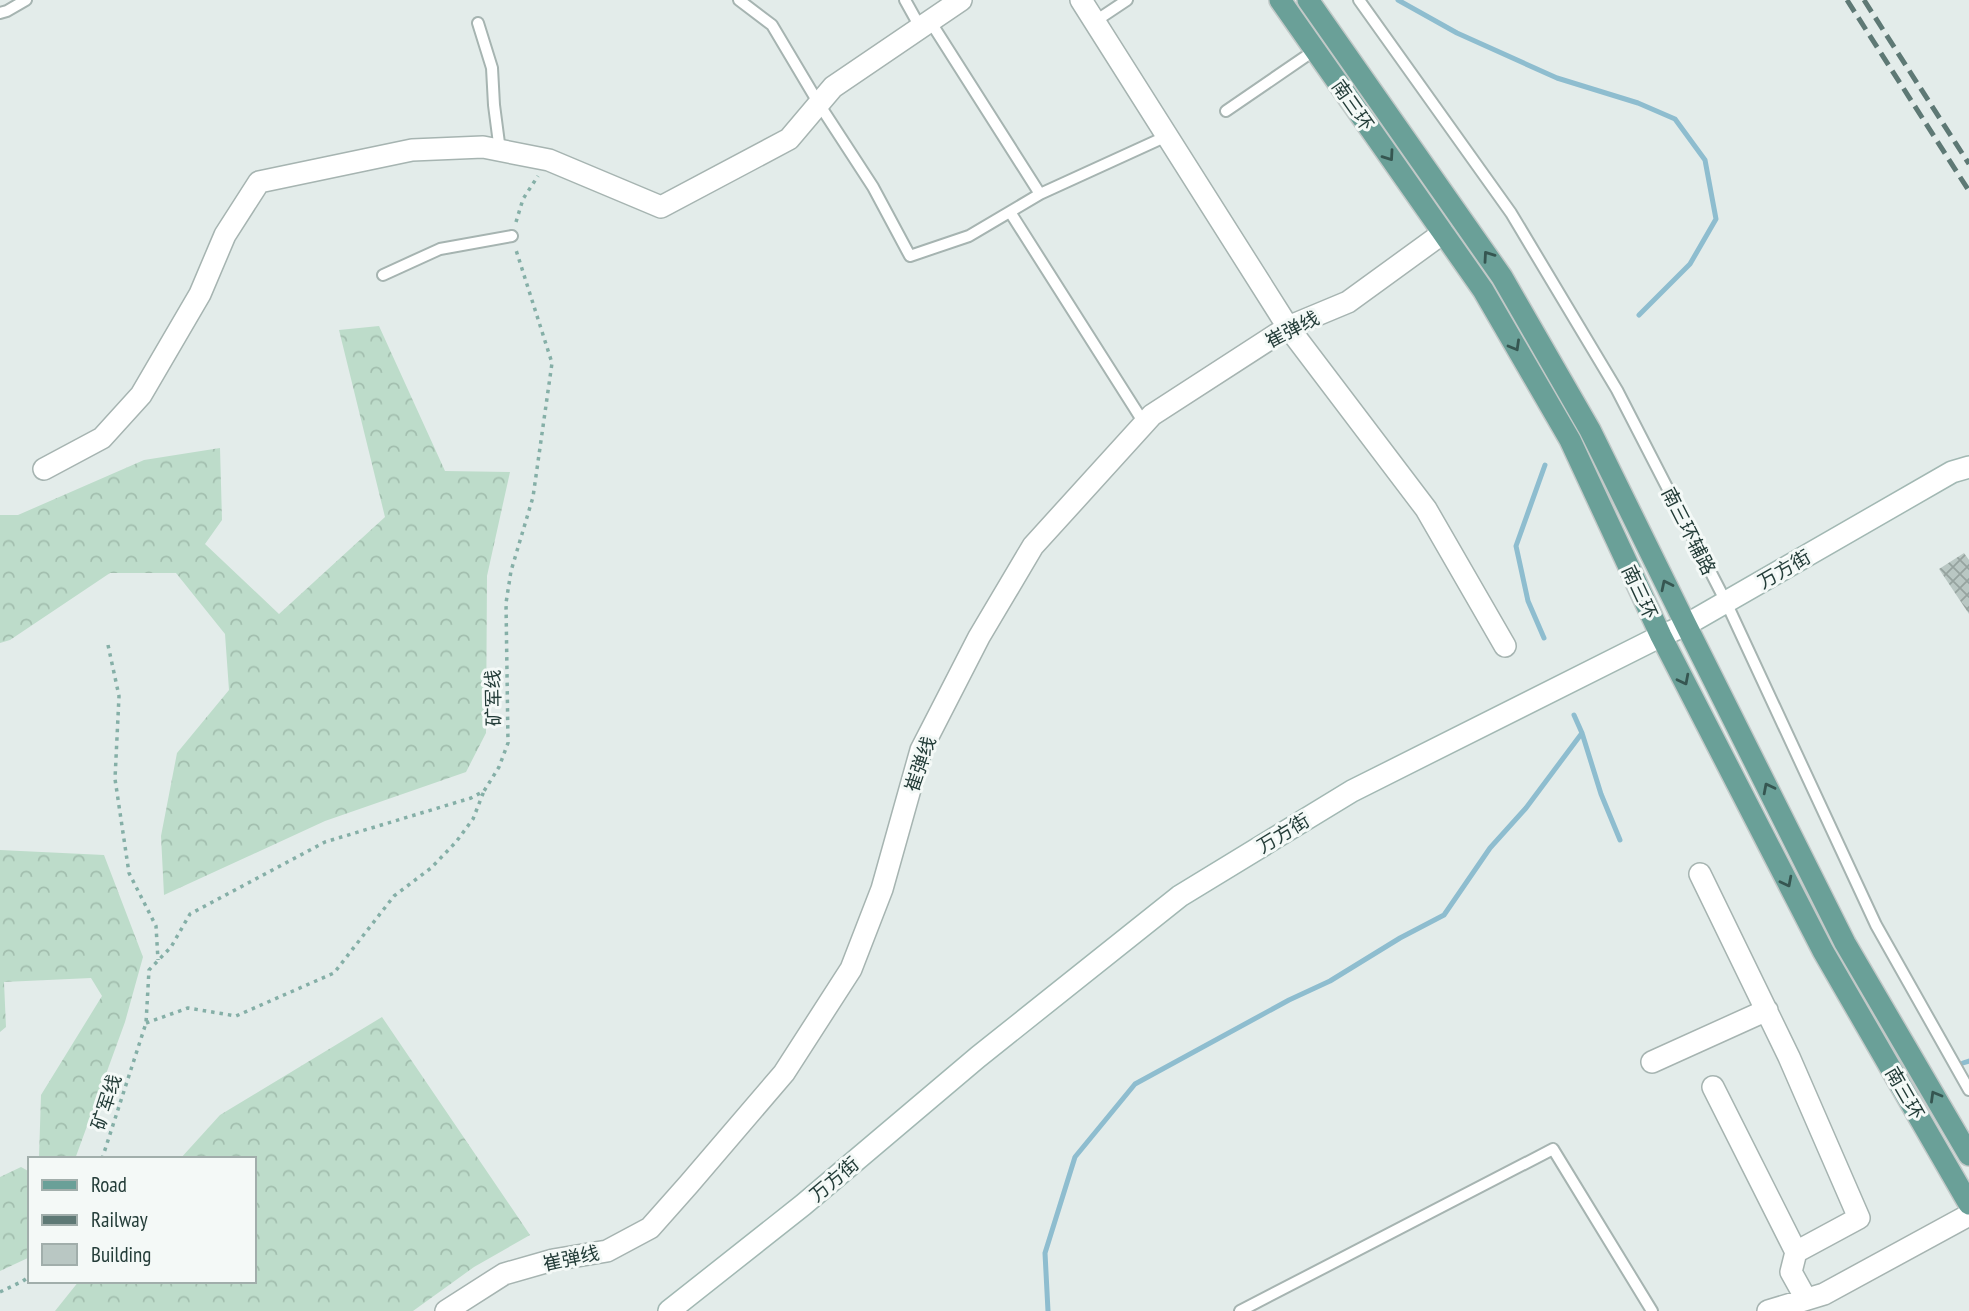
<svg xmlns="http://www.w3.org/2000/svg" width="1969" height="1311" font-family="'PT Sans Narrow','Noto Sans SC',sans-serif">
	<style>
		.forest { fill: url(#forest-crowns) }
		.lines { fill: none; stroke-linecap: round; stroke-linejoin: round }
		.stream { stroke: #8ebdcf; stroke-width: 5 }
		.building { fill: url(#building-cross-hatch) }
		.lane-casing { stroke: #a6b4b1; stroke-width: 14 }
		.street-casing { stroke: #a6b4b1; stroke-width: 24 }
		.secondary-casing { stroke: #a2b8b3; stroke-width: 24 }
		.primary-casing { stroke: #c2c9c8; stroke-width: 24 }
		.path { stroke: #85afa7; stroke-width: 3.5; stroke-dasharray: 3.5 5; stroke-linecap: butt }
		.lane { stroke: #fff; stroke-width: 10 }
		.street { stroke: #fff; stroke-width: 21 }
		.secondary { stroke: #fff; stroke-width: 21 }
		.primary { stroke: #6aa098; stroke-width: 21 }
		.rail { stroke: #5e7975; stroke-width: 5; stroke-dasharray: 14 7; stroke-linecap: butt }
		.oneway { stroke: #365651 }
		.labels { text-anchor: middle; dominant-baseline: central; stroke-width: 6; stroke-linejoin: round; paint-order: stroke }
		.street-label { font-size: 19px; fill: #243d39; stroke: #f4f9f7 }
	</style>
	<defs>
		<pattern id="forest-crowns" width="20" height="18" patternUnits="userSpaceOnUse" patternTransform="scale(1.75)"><rect width="20" height="18" fill="#bddcca"/><path d="M2 6a3 3 0 1 1 6 0M12 15a3 3 0 1 1 6 0" fill="none" stroke="#a2beae"/></pattern>
		<pattern id="building-cross-hatch" width="8" height="8" patternUnits="userSpaceOnUse" patternTransform="scale(1.75)"><rect width="8" height="8" fill="#b9c7c3"/><path d="M0 0l8 8M0 8l8-8" fill="none" stroke="#96a39f"/></pattern>
	</defs>
	<rect width="100%" height="100%" fill="#e3ecea"/>
	<path class="forest" d="M 379,326 L 445,471 L 510,472 L 487,576 L 486,733 L 466,772 L 325,821 L 164,895 L 161,836 L 177,753 L 229,690 L 225,634 L 176,573 L 110,573 L 10,640 L 0,643 L 0,515 L 18,515 L 144,460 L 220,448 L 222,520 L 205,544 L 279,614 L 385,517 L 339,330 Z
		M 0,850 L 104,855 L 143,957 L 125,1022 L 75,1159 L 39,1157 L 41,1095 L 102,996 L 91,978 L 4,982 L 6,1027 L 0,1032 Z
		M 382,1017 L 530,1235 L 474,1267 L 413,1311 L 55,1311 L 79,1281 L 254,1281 L 254,1159 L 180,1159 L 220,1115 Z
		M 21,1167 L 30,1172 L 30,1257 L 0,1271 L 0,1177 Z"/>
	<g class="lines">
		<path class="stream" d="M 1398,0 L 1457,33 L 1557,78 L 1638,103 L 1675,119 L 1705,160 L 1716,219 L 1690,264 L 1639,315
			M 1544,638 L 1528,601 L 1516,546 L 1545,465
			M 1574,715 L 1582,733 L 1601,794 L 1620,840
			M 1963,1063 L 1969,1061
			M 1048,1311 L 1045,1253 L 1075,1157 L 1135,1084 L 1289,1000 L 1330,981 L 1400,938 L 1444,915 L 1490,848 L 1526,808 L 1582,733"/>
	</g>
	<path class="building" d="M 1964,553 L 1969,560 L 1969,614 L 1939,569 Z"/>
	<g class="lines">
		<defs>
			<path id="lane" d="M 739,0 L 772,25 L 819,104 L 873,187 L 910,256 L 969,236 L 1040,194
				M 905,0 L 920,27
				M 1359,0 L 1511,213 L 1617,390 L 1726,602 L 1876,925 L 1969,1090
				M 0,13 L 7,11 L 26,0
				M 930,21 L 1040,194 L 1167,136
				M 1094,22 L 1127,0
				M 478,23 L 492,68 L 494,105 L 500,151
				M 1226,111 L 1315,50
				M 1010,212 L 1144,423
				M 383,275 L 440,249 L 512,236
				M 1240,1311 L 1553,1149 L 1652,1311"/>
			<path id="street" d="M 1081,0 L 1288,327 L 1426,509 L 1505,646
				M 44,469 L 102,438 L 141,395 L 200,294 L 225,235 L 259,182 L 412,150 L 483,147 L 549,160 L 661,207 L 789,139 L 833,87 L 961,0
				M 1700,874 L 1789,1057 L 1859,1218 L 1796,1252 L 1791,1272 L 1806,1299
				M 1652,1062 L 1767,1010
				M 1713,1087 L 1796,1252
				M 446,1311 L 504,1274 L 553,1260 L 607,1251 L 650,1228 L 689,1184 L 784,1073 L 851,969 L 882,889 L 921,750 L 979,637 L 1033,546 L 1152,415 L 1288,327 L 1348,302 L 1443,233
				M 1768,1311 L 1824,1294 L 1969,1215"/>
			<path id="secondary" d="M 669,1311 L 803,1205 L 978,1057 L 1180,896 L 1352,791 L 1661,636 L 1686,625 L 1952,472 L 1969,467"/>
			<path id="primary" d="M 1280,0 L 1483,290 L 1570,440 L 1661,636 L 1823,951 L 1969,1204
				M 1308,0 L 1502,277 L 1590,430 L 1686,625 L 1845,943 L 1969,1155"/>
		</defs>
		<use href="#lane" class="lane-casing"/>
		<use href="#street" class="street-casing"/>
		<use href="#secondary" class="secondary-casing"/>
		<use href="#primary" class="primary-casing"/>
		<path class="path" d="M 516,222 L 523,199 L 538,176
			M 108,645 L 119,696 L 115,779 L 129,873 L 156,926 L 158,960
			M 146,1023 L 188,1008 L 236,1016 L 334,973 L 394,896 L 431,868 L 456,842 L 473,819 L 484,791
			M 102,1159 L 146,1023 L 149,970 L 171,947 L 190,914 L 325,842 L 471,798 L 484,791 L 499,767 L 508,743 L 506,603 L 511,571 L 533,497 L 552,363 L 516,250
			M 0,1292 L 23,1281 L 30,1276"/>
		<use href="#lane" class="lane"/>
		<use href="#street" class="street"/>
		<use href="#secondary" class="secondary"/>
		<use href="#primary" class="primary"/>
		<path class="rail" d="M 1847,0 L 1969,191
			M 1864,0 L 1969,164"/>
	</g>
	<defs><path id="oneway-chevron" d="M-2-3.5L2.5 0L-2 3.5" fill="none" stroke-width="1.6" stroke-linecap="round" stroke-linejoin="round" transform="scale(1.75)"/></defs>
	<g class="oneway">
		<use href="#oneway-chevron" transform="translate(1389 156) rotate(55)"/>
		<use href="#oneway-chevron" transform="translate(1488 256) rotate(-125)"/>
		<use href="#oneway-chevron" transform="translate(1515 346) rotate(60)"/>
		<use href="#oneway-chevron" transform="translate(1666 585) rotate(-116)"/>
		<use href="#oneway-chevron" transform="translate(1684 680) rotate(63)"/>
		<use href="#oneway-chevron" transform="translate(1768 788) rotate(-117)"/>
		<use href="#oneway-chevron" transform="translate(1787 882) rotate(63)"/>
		<use href="#oneway-chevron" transform="translate(1935 1096) rotate(-120)"/>
	</g>
	<g class="labels">
		<g class="street-label">
			<text transform="translate(1353 105) rotate(55)">南三环</text>
			<text transform="translate(1292 329) rotate(-27)">崔弹线</text>
			<text transform="translate(1689 531) rotate(63)">南三环辅路</text>
			<text transform="translate(1784 569) rotate(-30)">万方街</text>
			<text transform="translate(1640 592) rotate(65)">南三环</text>
			<text transform="translate(493 698) rotate(-91)">矿军线</text>
			<text transform="translate(920 764) rotate(-71)">崔弹线</text>
			<text transform="translate(1283 833) rotate(-31)">万方街</text>
			<text transform="translate(1905 1093) rotate(60)">南三环</text>
			<text transform="translate(106 1102) rotate(-72)">矿军线</text>
			<text transform="translate(834 1179) rotate(-40)">万方街</text>
			<text transform="translate(571 1258) rotate(-12)">崔弹线</text>
		</g>
	</g>
	<rect x="28" y="1157" width="228" height="126" fill="#f4f9f7" stroke="#a1aeab" stroke-width="2"/>
	<rect x="42" y="1180" width="35" height="10" fill="#6aa098" stroke="#a1aeab" stroke-width="2"/>
	<text x="91" y="1192" font-size="21" fill="#243d39">Road</text>
	<rect x="42" y="1215" width="35" height="10" fill="#5e7975" stroke="#a1aeab" stroke-width="2"/>
	<text x="91" y="1227" font-size="21" fill="#243d39">Railway</text>
	<rect x="42" y="1244" width="35" height="21" fill="#b9c7c3" stroke="#a1aeab" stroke-width="2"/>
	<text x="91" y="1262" font-size="21" fill="#243d39">Building</text>
</svg>
